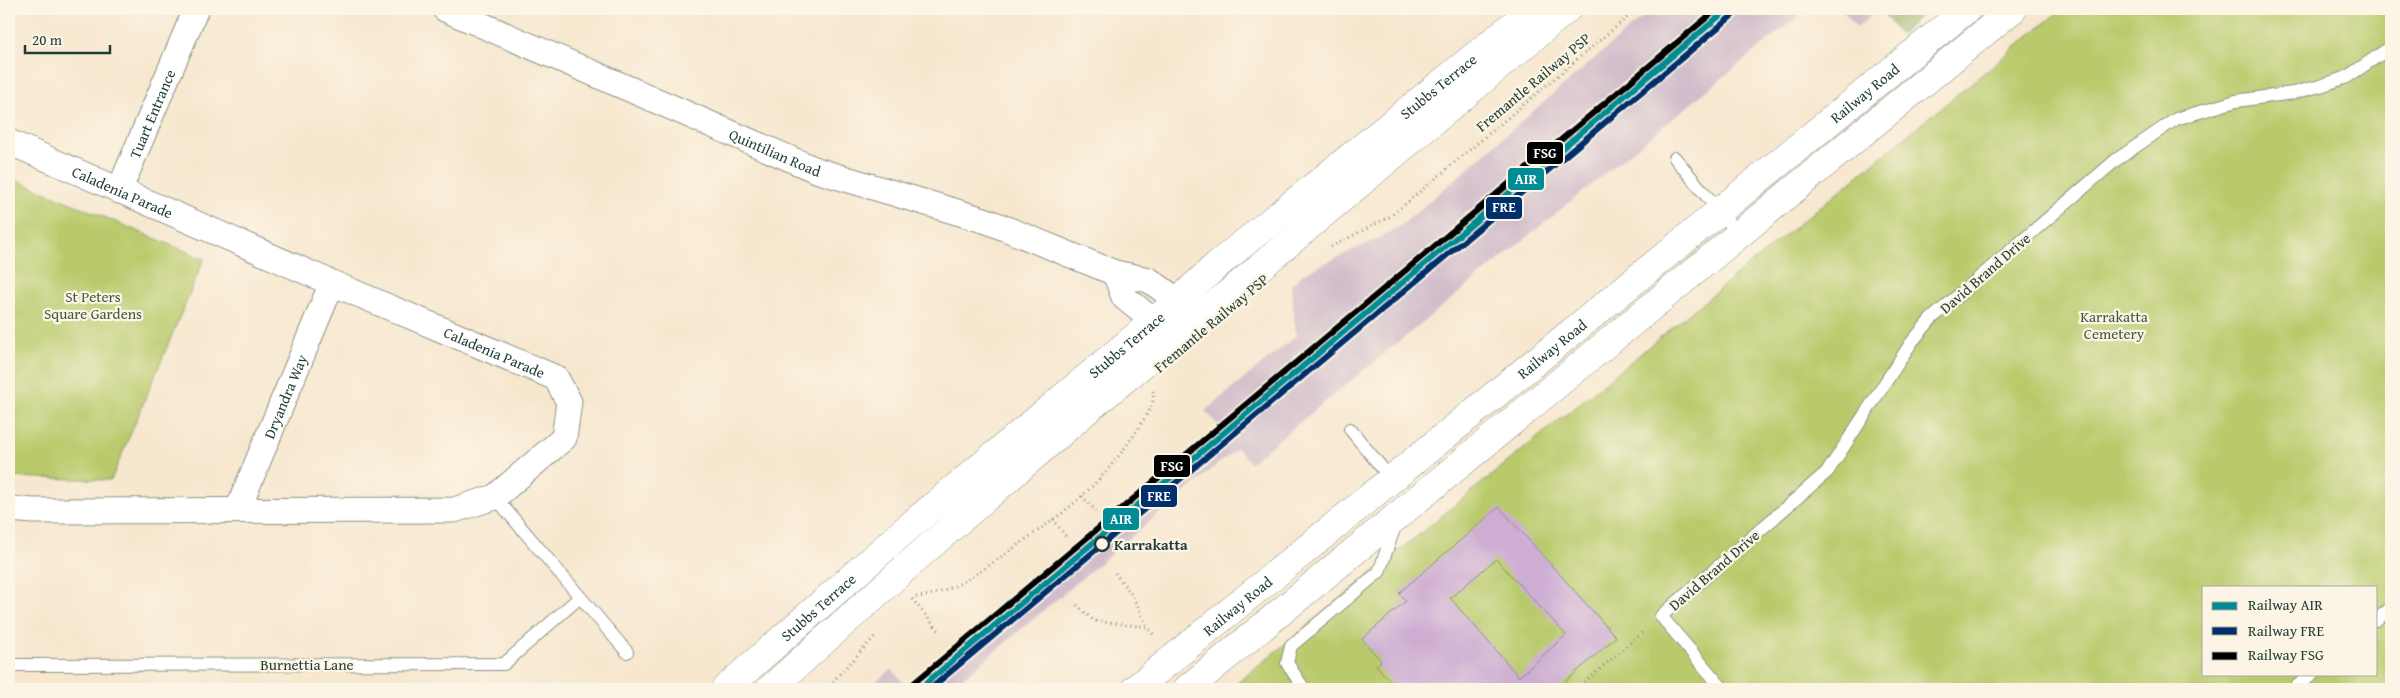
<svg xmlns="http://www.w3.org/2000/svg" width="2400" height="698" font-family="'Gentium Book Plus',serif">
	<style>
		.industrial { fill: #d1bdcb }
		.green { fill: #b9ca6c; stroke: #6c8450; fill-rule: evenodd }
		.forest { fill: #92ae60; stroke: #58764a }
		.building { fill: #ceadd3; fill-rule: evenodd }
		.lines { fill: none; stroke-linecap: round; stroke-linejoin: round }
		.lane-casing { stroke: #8b9282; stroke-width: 14 }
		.street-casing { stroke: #8b9282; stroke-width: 27 }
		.primary-casing { stroke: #8b9282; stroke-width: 29 }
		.path { stroke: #8b9282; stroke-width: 3; stroke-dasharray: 1 4; stroke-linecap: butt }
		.lane { stroke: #fff; stroke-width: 12 }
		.street { stroke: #fff; stroke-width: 25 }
		.primary { stroke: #fff; stroke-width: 28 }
		.rail-1-casing { stroke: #fcf5e5; stroke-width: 10 }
		.rail-2-casing { stroke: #fcf5e5; stroke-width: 10 }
		.rail-3-casing { stroke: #fcf5e5; stroke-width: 10 }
		.rail-1 { stroke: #008c95; stroke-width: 6 }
		.rail-2 { stroke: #002f6c; stroke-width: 6 }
		.rail-3 { stroke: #000; stroke-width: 6 }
		.stop-dot { fill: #fcf5e5; stroke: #1f3d34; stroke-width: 2.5 }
		.labels { text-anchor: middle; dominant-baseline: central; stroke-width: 4.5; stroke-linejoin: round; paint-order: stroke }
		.street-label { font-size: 15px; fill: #1f3d34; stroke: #fcf5e5 }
		.park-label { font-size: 15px; fill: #3e593f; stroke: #fcf5e5 }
		.stop-label { font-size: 15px; font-weight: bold; fill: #1f3d34; stroke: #fcf5e5; text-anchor: start }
		.line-badge { stroke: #fcf5e5; stroke-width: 2 }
		.badge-label { font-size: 14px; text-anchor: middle; font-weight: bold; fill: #fff }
	</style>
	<rect width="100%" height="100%" fill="#fcf5e5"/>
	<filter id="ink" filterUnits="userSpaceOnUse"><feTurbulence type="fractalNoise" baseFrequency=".02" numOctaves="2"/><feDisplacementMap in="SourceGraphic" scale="10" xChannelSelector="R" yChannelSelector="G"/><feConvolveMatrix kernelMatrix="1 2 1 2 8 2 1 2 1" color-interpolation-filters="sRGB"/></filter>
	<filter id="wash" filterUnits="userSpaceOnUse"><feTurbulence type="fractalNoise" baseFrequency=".0096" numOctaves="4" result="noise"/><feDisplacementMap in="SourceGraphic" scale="20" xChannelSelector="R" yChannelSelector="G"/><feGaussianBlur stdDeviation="1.12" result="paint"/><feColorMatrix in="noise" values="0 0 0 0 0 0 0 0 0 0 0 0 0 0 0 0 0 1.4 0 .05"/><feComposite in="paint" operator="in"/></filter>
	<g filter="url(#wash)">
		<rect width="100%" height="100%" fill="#f7e7cf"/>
		<path class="industrial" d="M 1652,9 L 1807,9 L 1250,463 L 1237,448 L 950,689 L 909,689 L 1220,427 L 1205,411 L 1296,336 L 1291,285 L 1304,273 L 1377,239 L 1403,224 Z
			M 1842,9 L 1879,9 L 1857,28 Z
			M 892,669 L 908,689 L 867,689 Z"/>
		<path class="green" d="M 2062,9 L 2391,9 L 2391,689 L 1230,689 ZM 2204,587 L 2376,587 L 2376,674 L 2204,674 Z
			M 9,177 L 204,259 L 111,480 L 9,477 Z"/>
		<path class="forest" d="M 1880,9 L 1928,9 L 1900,35 Z"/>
		<g id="blocks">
			<path class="building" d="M 1499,507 L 1616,637 L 1557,689 L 1397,689 L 1376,665 L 1381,661 L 1362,639 L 1406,601 L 1399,593 ZM 1496,559 L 1566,635 L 1519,677 L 1450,598 Z"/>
		</g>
	</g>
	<g filter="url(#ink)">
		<use href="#blocks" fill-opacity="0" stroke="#8b9282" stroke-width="1"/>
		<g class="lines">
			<defs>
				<path id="lane" d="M 1675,158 L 1739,235
					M 1350,429 L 1391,479
					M 495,497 L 627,652
					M 2376,620 L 2391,608
					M 9,665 L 504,664 L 580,597
					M 1304,689 L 1287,663 L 1291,646 L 1379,572 L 1396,523
					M 1723,689 L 1661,616 L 1828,471 L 1911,343 L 1931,319 L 2116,160 L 2176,119 L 2236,101 L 2293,93 L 2320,86 L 2347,77 L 2391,47
					M 2293,689 L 2313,674"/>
				<g id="street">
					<path id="s1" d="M 445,9 L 816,170 L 987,221 L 1115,273 L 1149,280 L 1178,301 L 1190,318"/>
					<path id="s2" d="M 9,142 L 332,283 L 556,378 L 569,402 L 564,438 L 495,497 L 454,510 L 34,511 L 9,509"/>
					<path id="s3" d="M 119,191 L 196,9"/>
					<path d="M 1115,273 L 1124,297 L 1170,335"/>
					<path id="s4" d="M 238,509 L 332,283"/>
				</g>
				<g id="primary">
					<path id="s5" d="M 725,689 L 905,530 L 1178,301 L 1217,265 L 1533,9"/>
					<path d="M 770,689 L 923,552 L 1092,406 L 1235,288 L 1567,9"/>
					<path id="s6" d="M 1135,689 L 1967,9"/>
					<path d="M 1187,689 L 2013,9"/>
				</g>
			</defs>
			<use href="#lane" class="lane-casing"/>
			<use href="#street" class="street-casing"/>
			<use href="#primary" class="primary-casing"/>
			<path class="path" d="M 1331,247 L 1391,216 L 1637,9
				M 1082,496 L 1096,511
				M 1053,519 L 1066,537
				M 1115,573 L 1132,595 L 1147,626
				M 916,597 C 956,594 990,564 1022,542 C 1043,527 1064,513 1082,496 C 1104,476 1122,453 1138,429 C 1144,418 1156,405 1153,391
				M 912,599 L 939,631
				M 1077,605 L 1094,621 L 1147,627 L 1155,636
				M 826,689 L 877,634
				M 1577,689 L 1645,630"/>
			<use href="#lane" class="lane"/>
			<use href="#street" class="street"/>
			<use href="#primary" class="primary"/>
			<defs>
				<path id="rail-1" d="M 919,689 L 1728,9"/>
				<path id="rail-2" d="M 930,689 L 1733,15"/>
				<path id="rail-3" d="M 914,683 L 1717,9"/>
			</defs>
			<use href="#rail-1" class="rail-1-casing"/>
			<use href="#rail-2" class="rail-2-casing"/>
			<use href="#rail-3" class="rail-3-casing"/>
			<use href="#rail-1" class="rail-1"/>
			<use href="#rail-2" class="rail-2"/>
			<use href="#rail-3" class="rail-3"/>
		</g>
	</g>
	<circle class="stop-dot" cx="1102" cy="544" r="7"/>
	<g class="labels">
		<g class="street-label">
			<text transform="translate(1533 82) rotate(-40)">Fremantle Railway PSP</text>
			<text stroke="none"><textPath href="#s5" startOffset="934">Stubbs Terrace</textPath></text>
			<text stroke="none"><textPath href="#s6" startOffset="942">Railway Road</textPath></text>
			<text stroke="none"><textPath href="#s3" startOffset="84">Tuart Entrance</textPath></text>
			<text stroke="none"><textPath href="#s1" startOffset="360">Quintilian Road</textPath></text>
			<text stroke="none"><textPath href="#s2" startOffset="124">Caladenia Parade</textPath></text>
			<text transform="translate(1985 273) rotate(-41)">David Brand Drive</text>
			<text transform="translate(1211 323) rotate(-40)">Fremantle Railway PSP</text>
			<text stroke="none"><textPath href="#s5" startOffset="529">Stubbs Terrace</textPath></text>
			<text stroke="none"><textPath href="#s6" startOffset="538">Railway Road</textPath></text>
			<text stroke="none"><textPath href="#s2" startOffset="529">Caladenia Parade</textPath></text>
			<text stroke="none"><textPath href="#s4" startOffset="122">Dryandra Way</textPath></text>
			<text transform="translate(1714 570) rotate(-41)">David Brand Drive</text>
			<text stroke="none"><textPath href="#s6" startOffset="132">Railway Road</textPath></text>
			<text stroke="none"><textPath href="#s5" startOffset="124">Stubbs Terrace</textPath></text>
			<text x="307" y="664">Burnettia Lane</text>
		</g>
		<g class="park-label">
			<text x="93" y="296">St Peters<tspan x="93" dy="17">Square Gardens</tspan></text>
			<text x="2114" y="316">Karrakatta<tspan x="2114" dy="17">Cemetery</tspan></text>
		</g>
		<g class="stop-label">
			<text x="1114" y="544">Karrakatta</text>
		</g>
	</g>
	<g class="line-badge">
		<rect x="1526" y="141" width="38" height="24" rx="5" fill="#000"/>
		<rect x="1507" y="167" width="38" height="24" rx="5" fill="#008c95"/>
		<rect x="1485" y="196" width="38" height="24" rx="5" fill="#002f6c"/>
		<rect x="1153" y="454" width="38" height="24" rx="5" fill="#000"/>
		<rect x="1140" y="484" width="38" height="24" rx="5" fill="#002f6c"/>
		<rect x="1102" y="507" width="38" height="24" rx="5" fill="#008c95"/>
	</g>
	<g class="badge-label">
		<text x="1545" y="158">FSG</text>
		<text x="1526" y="184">AIR</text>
		<text x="1504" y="212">FRE</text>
		<text x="1172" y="471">FSG</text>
		<text x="1159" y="501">FRE</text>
		<text x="1121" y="524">AIR</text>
	</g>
	<rect width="2400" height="698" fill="none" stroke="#fcf5e5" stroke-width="30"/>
	<rect x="2202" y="586" width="175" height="90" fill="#fcf5e5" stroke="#a4ab9e"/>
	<rect x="2212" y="602" width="25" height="8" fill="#008c95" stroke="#a4ab9e"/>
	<text x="2248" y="610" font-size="15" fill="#1f3d34">Railway AIR</text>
	<rect x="2212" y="627" width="25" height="8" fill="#002f6c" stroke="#a4ab9e"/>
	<text x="2248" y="636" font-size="15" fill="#1f3d34">Railway FRE</text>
	<rect x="2212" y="652" width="25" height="8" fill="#000000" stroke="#a4ab9e"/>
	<text x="2248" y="660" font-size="15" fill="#1f3d34">Railway FSG</text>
	<path d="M25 45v8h85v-8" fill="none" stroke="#1f3d34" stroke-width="2.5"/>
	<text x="32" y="45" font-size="15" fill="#1f3d34" stroke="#fcf5e5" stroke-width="4" paint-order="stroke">20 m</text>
</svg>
